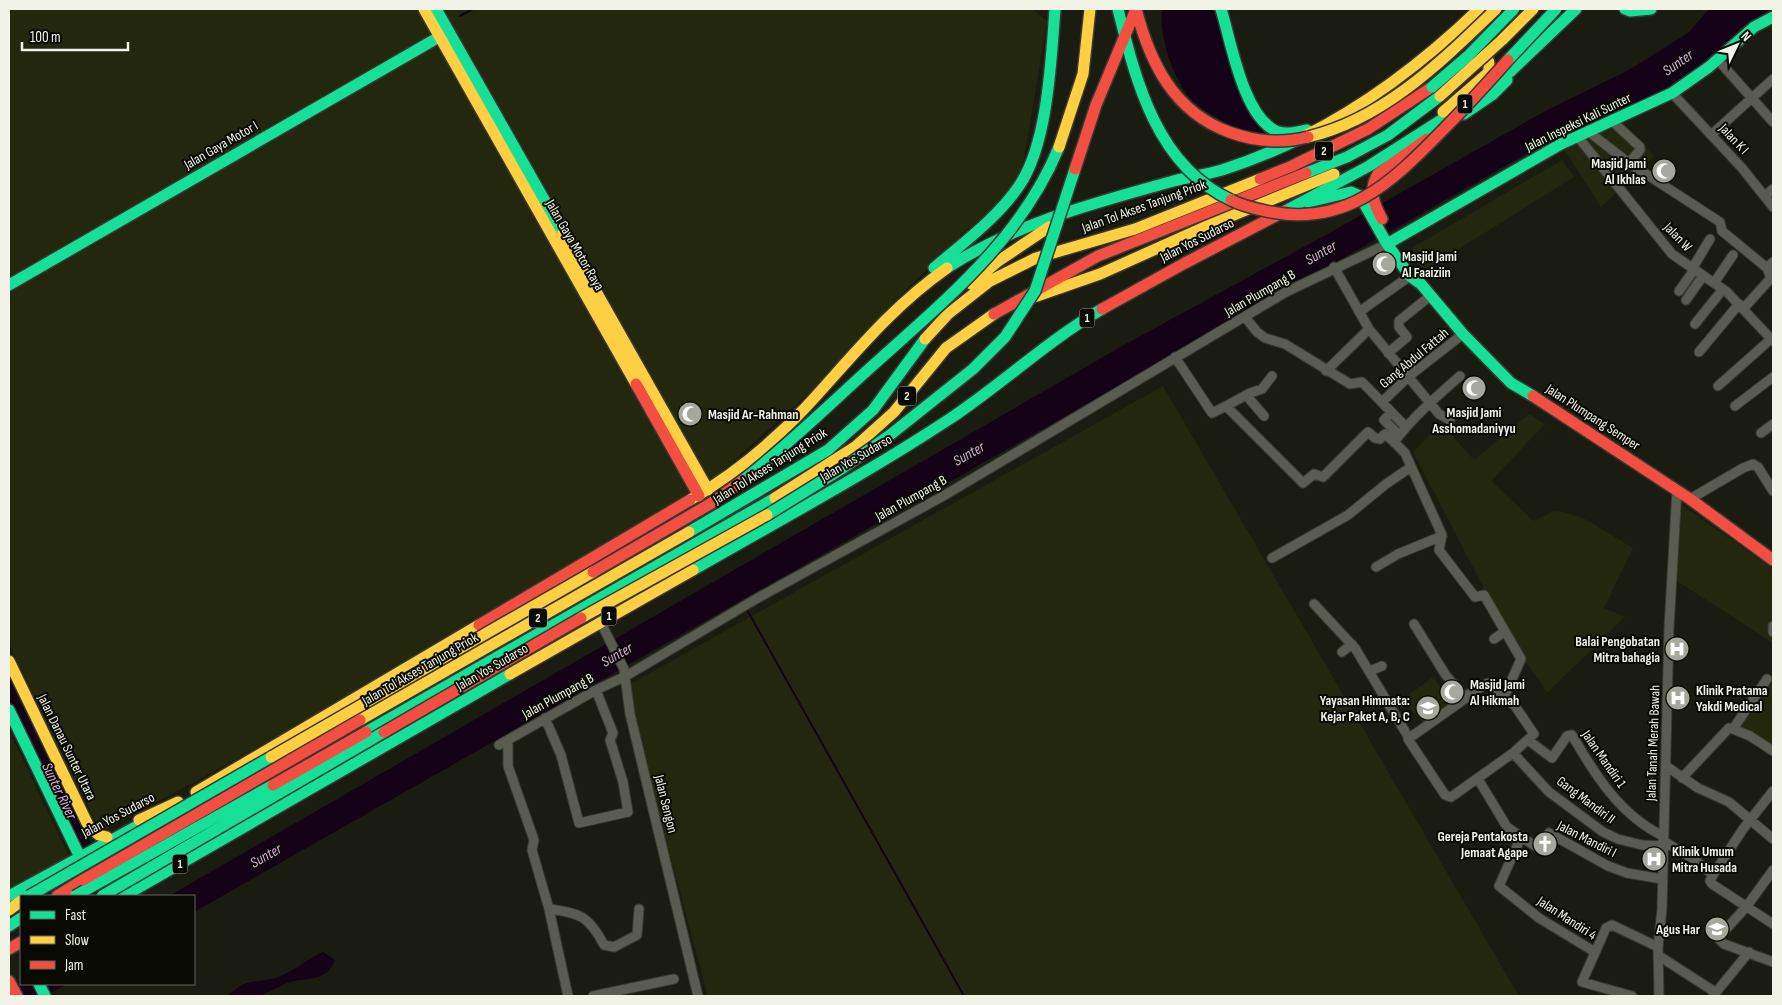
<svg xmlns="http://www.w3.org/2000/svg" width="1782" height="1005" font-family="'Sofia Sans Condensed',sans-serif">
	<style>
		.built { fill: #23270d }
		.water { fill: #140316 }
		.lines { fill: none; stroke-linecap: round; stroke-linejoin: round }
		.stream { stroke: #140316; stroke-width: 2 }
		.river { stroke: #140316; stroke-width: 12 }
		.street-casing { stroke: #383931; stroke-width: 11 }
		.fast-casing { stroke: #383931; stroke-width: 14 }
		.slow-casing { stroke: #383931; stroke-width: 14 }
		.jam-casing { stroke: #383931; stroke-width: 14 }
		.street { stroke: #5a5c52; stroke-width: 9 }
		.fast { stroke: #16e098; stroke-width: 11 }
		.slow { stroke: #ffcf43; stroke-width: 11 }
		.jam { stroke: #f24e42; stroke-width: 11 }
		.fast-bridge-casing { stroke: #383931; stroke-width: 14; stroke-linecap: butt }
		.slow-bridge-casing { stroke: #383931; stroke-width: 14; stroke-linecap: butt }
		.jam-bridge-casing { stroke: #383931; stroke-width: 14; stroke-linecap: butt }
		.fast-bridge { stroke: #16e098; stroke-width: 11 }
		.slow-bridge { stroke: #ffcf43; stroke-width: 11 }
		.jam-bridge { stroke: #f24e42; stroke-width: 11 }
		.labels { text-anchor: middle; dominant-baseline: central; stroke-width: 4; stroke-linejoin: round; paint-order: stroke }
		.shield { fill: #080a03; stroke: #aaada2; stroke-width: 1 }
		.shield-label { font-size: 12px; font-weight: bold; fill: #f0f3e6 }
		.street-label { font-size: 14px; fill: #f0f3e6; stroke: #080a03 }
		.poi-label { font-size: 14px; font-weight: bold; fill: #f0f3e6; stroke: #080a03; text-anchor: end }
		.water-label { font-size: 15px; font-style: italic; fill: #dbabe3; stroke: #080a03 }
	</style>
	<rect width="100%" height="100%" fill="#1a1c11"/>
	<path class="built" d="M 9,9 L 1032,9 L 1047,21 L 1021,177 L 983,225 L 968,228 L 889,307 L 840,365 L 699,492 L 403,669 L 105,830 L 97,824 L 9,644 Z
		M 1618,118 L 1654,156 L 1601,207 L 1561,144 Z
		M 1562,160 L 1574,177 L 1422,272 L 1412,248 Z
		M 1163,386 L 1519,996 L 708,996 L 625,687 Z
		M 1529,414 L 1545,424 L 1491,481 L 1534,521 L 1554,511 L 1563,512 L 1585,519 L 1633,548 L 1604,608 L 1625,617 L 1547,693 L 1540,681 L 1516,650 L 1413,452 L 1441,423 L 1474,460 Z
		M 1682,505 L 1773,569 L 1773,643 L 1677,581 Z
		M 1433,677 L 1451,701 L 1425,726 L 1403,699 Z
		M 1768,683 L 1773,686 L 1773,753 L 1736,730 Z
		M 9,731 L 69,856 L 9,900 Z"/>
	<path class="water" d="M 1162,9 L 1213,9 L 1245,105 L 1266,135 C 1249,136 1234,129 1219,119 C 1211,114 1201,109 1194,102 C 1173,82 1159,36 1162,9 Z
		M 1709,9 L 1772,9 L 1741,28 L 1714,57 L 1662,93 L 1554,138 L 194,912 L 194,896 L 169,896 L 1124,345 L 1333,231 L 1549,109 L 1627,71 L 1688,33 Z
		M 323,952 L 335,960 C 327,983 305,977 287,983 C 279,986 265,995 258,996 C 248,997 237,996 227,996 C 234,991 239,985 247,983 C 261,979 269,982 285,974 C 298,968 309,958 323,952 Z
		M 21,981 L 21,984 L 67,984 L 45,996 L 9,996 L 9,988 Z"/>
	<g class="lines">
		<path class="stream" d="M 460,16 L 473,9
			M 746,608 L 964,996"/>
		<path class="river" d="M 9,685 L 93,861"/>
		<defs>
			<path id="street" d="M 1718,60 L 1773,122
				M 1672,93 L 1742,168 L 1773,207
				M 1612,121 L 1640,147 L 1640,150 L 1629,163
				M 1589,132 L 1629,163 L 1720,222 L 1722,231 L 1767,268 L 1773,262
				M 1711,135 L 1773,79
				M 1578,137 L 1672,254 L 1727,292 L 1773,341
				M 1765,196 L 1773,189
				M 1334,267 L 1369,329 L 1439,414 L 1450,420
				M 1692,269 L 1710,239
				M 1714,283 L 1733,255
				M 1679,291 L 1694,270
				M 1686,300 L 1703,276
				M 1743,309 L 1771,278 L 1767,268
				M 1359,312 L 1410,276
				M 1245,317 L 1257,332 L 1265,338 L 1285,344 L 1350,384 L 1362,382 L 1405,426
				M 1695,324 L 1723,289
				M 1699,352 L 1739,304
				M 1388,353 L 1407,337 L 1399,327 L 1399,321 L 1430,296
				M 1175,357 L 1212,413 L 1226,406 L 1303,483 L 1314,474 L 1323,477 L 1368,432 L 1375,438 L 1380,439 L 1385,434 L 1394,442
				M 1326,371 L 1369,329
				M 1460,376 C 1436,397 1413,417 1394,442 L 1405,453 L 1442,535 L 1439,550 L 1475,597 L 1484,595 L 1521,659 L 1504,697 L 1515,706 L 1534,734 L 1513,753 L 1549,792 L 1603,832 L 1618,839 L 1642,845 L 1663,846
				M 1718,386 L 1771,339
				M 1246,395 L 1264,416
				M 1382,402 L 1408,377 L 1463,334
				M 1226,406 L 1250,393 L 1262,389 L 1272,376
				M 1735,406 L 1773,377
				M 1391,412 L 1384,420 L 1399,435
				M 1761,433 L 1773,424
				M 1690,499 L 1743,468 L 1753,464 L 1758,467 L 1773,491
				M 1272,558 L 1348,515 L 1386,484 L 1411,467
				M 1376,567 L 1398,554 L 1442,536
				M 1314,604 L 1355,648 L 1409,738
				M 600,621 L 624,669 L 630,714 L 698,996
				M 1414,624 L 1445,674 L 1464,697 L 1488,683 L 1504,697
				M 1773,626 L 1773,632
				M 1494,639 L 1504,632
				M 1342,652 L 1352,644
				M 1370,671 L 1382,666
				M 1466,698 L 1408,739 L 1445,795 L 1451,797 L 1454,795 L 1513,753
				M 545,718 L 561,755 L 579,823 L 628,812 L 623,782 L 610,740 L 613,733 L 596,690
				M 1733,729 L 1750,736 L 1773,751
				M 508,740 L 508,766 L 534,840 L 532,850 L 549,909 L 568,996
				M 1528,740 L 1552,758 L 1567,736 L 1572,735 C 1595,775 1620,815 1663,836
				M 499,745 L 596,690 L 626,676 L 756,599 L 945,495 L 1286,292 L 1387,244
				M 1666,766 L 1698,788 L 1729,802 L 1773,839
				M 1682,778 L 1729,728 L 1733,729 L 1767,679
				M 1478,779 L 1507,827 L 1535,846 L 1539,845 L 1549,833 L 1608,866 L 1627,873 L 1662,879
				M 1521,837 L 1499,886 L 1539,918 L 1595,952
				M 1663,841 L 1694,859 L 1713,875 L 1710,881 L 1712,884 L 1773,924
				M 1773,870 L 1747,906 L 1718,938 L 1724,944 L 1773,962
				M 1713,875 L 1743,829 L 1773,791
				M 549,909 C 580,913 589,916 604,945 L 614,947 L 637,935 L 639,909
				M 1659,956 L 1715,992
				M 593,996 L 674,979
				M 1632,996 L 1582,982 L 1606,928 L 1612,925 L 1658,947
				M 1659,996 L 1658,947 L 1662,909 L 1669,628 L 1677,490
				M 1713,996 L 1749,952"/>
			<path id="fast" d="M 436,9 L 563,233
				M 1221,9 C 1231,41 1243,116 1276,131 C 1286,135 1297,132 1307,130
				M 1625,9 L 1630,11 L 1651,9
				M 1488,88 L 1511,71 L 1576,9
				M 1464,114 L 1492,95 L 1507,80
				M 1306,173 L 1347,157 L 1388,135 L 1440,96
				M 1308,202 L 1351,192 L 1360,196 L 1387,244 L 1410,276 L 1421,284 L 1463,334 L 1511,383 L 1533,396
				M 1285,211 L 1369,166 L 1457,110
				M 1387,244 L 1561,144 L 1672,93 L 1709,67 L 1754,27 L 1773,17
				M 934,268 C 963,243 997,218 1019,186 C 1048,144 1051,60 1055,9
				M 947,268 C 1014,224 1094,203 1170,182 C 1187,177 1205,175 1222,170 C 1250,161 1277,150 1303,137
				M 9,285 L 446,33
				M 689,532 L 828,450 L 873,410 L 925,339
				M 693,570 C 778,521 866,474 948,420 C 1001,385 1047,341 1102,309
				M 9,710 L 78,853
				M 366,732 L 775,498
				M 9,896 L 150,819
				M 124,896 L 510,674
				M 9,926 L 21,918
				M 39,984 L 45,996"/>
			<path id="slow" d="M 424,9 L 636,384
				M 1502,40 L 1533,9
				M 1443,112 L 1488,73 C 1492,61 1486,53 1477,46
				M 1303,137 C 1369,104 1426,60 1479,9
				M 563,233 L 708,490
				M 971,284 L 997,262 L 1049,227
				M 1034,297 L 1100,274 L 1207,226 L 1334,174
				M 925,339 L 948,314 L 990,281 L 1036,258 L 1135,229 L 1260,179
				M 775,498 L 855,447 L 894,412 L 946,348 L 994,314
				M 690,500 C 733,475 772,443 806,407 C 853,356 889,309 947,268
				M 9,661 L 89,827 L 99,835 L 107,837
				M 510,674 L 693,570
				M 360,720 L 689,532
				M 196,792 L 479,625
				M 139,820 L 178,802
				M 9,910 L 21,901"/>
			<path id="jam" d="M 1260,179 L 1292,166 L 1368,129 L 1432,87
				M 1382,219 C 1374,204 1368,190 1378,174 L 1427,139
				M 1102,309 L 1185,263 L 1285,211
				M 994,314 L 1098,256 L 1306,173
				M 636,384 L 699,496
				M 1533,396 L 1690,499 L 1773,560
				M 479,625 L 690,500
				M 57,896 L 83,880
				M 9,949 L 21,942
				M 9,981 L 17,996"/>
		</defs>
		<use href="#street" class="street-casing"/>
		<use href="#fast" class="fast-casing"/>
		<use href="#slow" class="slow-casing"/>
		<use href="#jam" class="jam-casing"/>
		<use href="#street" class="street"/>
		<use href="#fast" class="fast"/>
		<use href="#slow" class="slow"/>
		<use href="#jam" class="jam"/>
		<defs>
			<path id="fast-bridge" d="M 1118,9 C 1136,82 1157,166 1231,200
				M 1508,60 L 1556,9
				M 1432,87 L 1468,56 L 1514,9
				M 742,481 C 787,446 828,406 870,368 C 943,302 1021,240 1059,147
				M 767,515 L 843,468 L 890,435 L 973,369 L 1005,337 L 1035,291 L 1075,169
				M 29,896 L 271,757
				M 75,896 L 273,785
				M 102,896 L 384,732"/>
			<path id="slow-bridge" d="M 1440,96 L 1502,40
				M 1308,137 C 1384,119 1442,61 1496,9
				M 1059,147 L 1083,74 L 1090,9
				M 581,618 L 767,515
				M 271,757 L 593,572"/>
			<path id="jam-bridge" d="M 1136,9 C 1150,63 1174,112 1229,132 C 1256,142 1281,144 1308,137
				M 1075,169 L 1096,105 L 1136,9
				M 1231,200 C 1244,207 1257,209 1271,212 C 1345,226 1390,184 1438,135 C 1462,111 1485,86 1508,60
				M 593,572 L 710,504 L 742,481
				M 384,732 L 581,618
				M 273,785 L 366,732
				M 83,880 L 360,720"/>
		</defs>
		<use href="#fast-bridge" class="fast-bridge-casing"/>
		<use href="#slow-bridge" class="slow-bridge-casing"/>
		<use href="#jam-bridge" class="jam-bridge-casing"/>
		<use href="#fast-bridge" class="fast-bridge"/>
		<use href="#slow-bridge" class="slow-bridge"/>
		<use href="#jam-bridge" class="jam-bridge"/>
	</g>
	<defs>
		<symbol id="mosque-disc" viewBox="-11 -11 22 22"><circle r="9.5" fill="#a5a89b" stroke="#080a03"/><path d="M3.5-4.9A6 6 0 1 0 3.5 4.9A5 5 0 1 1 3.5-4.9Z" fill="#fff"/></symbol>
		<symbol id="hospital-disc" viewBox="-11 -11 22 22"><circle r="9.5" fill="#a5a89b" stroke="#080a03"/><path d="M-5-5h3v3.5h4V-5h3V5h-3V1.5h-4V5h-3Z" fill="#fff"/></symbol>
		<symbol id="school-disc" viewBox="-11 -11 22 22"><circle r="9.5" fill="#a5a89b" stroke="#080a03"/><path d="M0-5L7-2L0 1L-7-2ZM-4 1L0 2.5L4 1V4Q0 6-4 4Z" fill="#fff"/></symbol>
		<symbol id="church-disc" viewBox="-11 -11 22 22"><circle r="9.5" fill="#a5a89b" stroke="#080a03"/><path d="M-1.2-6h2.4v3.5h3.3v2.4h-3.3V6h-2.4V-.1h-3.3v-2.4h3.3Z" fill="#fff"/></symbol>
		<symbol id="university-disc" viewBox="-11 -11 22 22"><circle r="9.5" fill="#a5a89b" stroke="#080a03"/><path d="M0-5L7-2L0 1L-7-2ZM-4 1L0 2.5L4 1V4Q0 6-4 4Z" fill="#fff"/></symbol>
	</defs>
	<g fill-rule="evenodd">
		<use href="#mosque-disc" x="1650" y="157" width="28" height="28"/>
		<use href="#mosque-disc" x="1370" y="250" width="28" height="28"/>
		<use href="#mosque-disc" x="1460" y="374" width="28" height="28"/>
		<use href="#mosque-disc" x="676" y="400" width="28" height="28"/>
		<use href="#hospital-disc" x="1663" y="635" width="28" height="28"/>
		<use href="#mosque-disc" x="1438" y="678" width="28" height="28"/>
		<use href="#hospital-disc" x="1664" y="684" width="28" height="28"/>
		<use href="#school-disc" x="1414" y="694" width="28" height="28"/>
		<use href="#church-disc" x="1531" y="830" width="28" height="28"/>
		<use href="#hospital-disc" x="1640" y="845" width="28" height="28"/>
		<use href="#university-disc" x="1703" y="915" width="28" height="28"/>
	</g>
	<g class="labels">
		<g class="shield">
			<rect x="1457.5" y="94.5" width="15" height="19" rx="4"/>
			<rect x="1315" y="141.5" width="18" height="19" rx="4"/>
			<rect x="1079.5" y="308.5" width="15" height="19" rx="4"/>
			<rect x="898" y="386.5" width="18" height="19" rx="4"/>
			<rect x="601.5" y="606.5" width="15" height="19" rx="4"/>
			<rect x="529" y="608.5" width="18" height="19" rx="4"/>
			<rect x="172.5" y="854.5" width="15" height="19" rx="4"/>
		</g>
		<g class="shield-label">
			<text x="1465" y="104">1</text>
			<text x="1324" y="151">2</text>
			<text x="1087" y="318">1</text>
			<text x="907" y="396">2</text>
			<text x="609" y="616">1</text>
			<text x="538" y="618">2</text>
			<text x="180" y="864">1</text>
		</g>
		<g class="street-label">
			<text transform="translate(1578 122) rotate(-26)">Jalan Inspeksi Kali Sunter</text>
			<text transform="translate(1734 139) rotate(47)">Jalan K I</text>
			<text transform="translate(221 145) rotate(-30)">Jalan Gaya Motor I</text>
			<text transform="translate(1144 206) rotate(-20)">Jalan Tol Akses Tanjung Priok</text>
			<text transform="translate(1678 237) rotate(46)">Jalan W</text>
			<text transform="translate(1197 240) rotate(-27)">Jalan Yos Sudarso</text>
			<text transform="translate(575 245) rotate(60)">Jalan Gaya Motor Raya</text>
			<text transform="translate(1260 293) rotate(-30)">Jalan Plumpang B</text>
			<text transform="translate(1414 358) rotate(-40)">Gang Abdul Fattah</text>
			<text transform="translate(1593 417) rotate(33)">Jalan Plumpang Semper</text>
			<text transform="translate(856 458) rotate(-30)">Jalan Yos Sudarso</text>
			<text transform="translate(770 466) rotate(-32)">Jalan Tol Akses Tanjung Priok</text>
			<text transform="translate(911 498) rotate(-29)">Jalan Plumpang B</text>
			<text transform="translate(492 667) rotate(-30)">Jalan Yos Sudarso</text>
			<text transform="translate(420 669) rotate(-30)">Jalan Tol Akses Tanjung Priok</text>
			<text transform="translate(558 696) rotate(-29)">Jalan Plumpang B</text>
			<text transform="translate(1653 743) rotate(-88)">Jalan Tanah Merah Bawah</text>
			<text transform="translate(67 747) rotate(64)">Jalan Danau Sunter Utara</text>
			<text transform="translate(1604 759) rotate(55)">Jalan Mandiri 1</text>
			<text transform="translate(1586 800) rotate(37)">Gang Mandiri II</text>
			<text transform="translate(666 804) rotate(76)">Jalan Sengon</text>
			<text transform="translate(118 815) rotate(-28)">Jalan Yos Sudarso</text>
			<text transform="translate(1587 839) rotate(27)">Jalan Mandiri I</text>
			<text transform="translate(1567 918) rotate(33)">Jalan Mandiri 4</text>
		</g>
		<g class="poi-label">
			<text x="1646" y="163">Masjid Jami<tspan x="1646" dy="16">Al Ikhlas</tspan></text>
			<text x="1402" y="256" text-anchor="start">Masjid Jami<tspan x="1402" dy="16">Al Faaiziin</tspan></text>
			<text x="1474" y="412" text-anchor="middle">Masjid Jami<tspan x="1474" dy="16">Asshomadaniyyu</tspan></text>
			<text x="708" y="414" text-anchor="start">Masjid Ar-Rahman</text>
			<text x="1660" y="641">Balai Pengobatan<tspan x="1660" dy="16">Mitra bahagia</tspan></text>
			<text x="1470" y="684" text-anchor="start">Masjid Jami<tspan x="1470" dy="16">Al Hikmah</tspan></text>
			<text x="1696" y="690" text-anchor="start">Klinik Pratama<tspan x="1696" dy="16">Yakdi Medical</tspan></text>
			<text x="1410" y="700">Yayasan Himmata:<tspan x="1410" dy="16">Kejar Paket A, B, C</tspan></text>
			<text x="1528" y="836">Gereja Pentakosta<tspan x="1528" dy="16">Jemaat Agape</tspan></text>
			<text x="1672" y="851" text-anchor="start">Klinik Umum<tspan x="1672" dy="16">Mitra Husada</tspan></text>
			<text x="1700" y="929">Agus Har</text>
		</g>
		<g class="water-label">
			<text transform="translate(1678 63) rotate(-35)">Sunter</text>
			<text transform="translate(1321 253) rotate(-30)">Sunter</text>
			<text transform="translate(969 454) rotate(-30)">Sunter</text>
			<text transform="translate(617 655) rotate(-30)">Sunter</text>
			<text transform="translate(59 791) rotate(64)">Sunter River</text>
			<text transform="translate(266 856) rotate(-30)">Sunter</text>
		</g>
	</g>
	<rect width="1782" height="1005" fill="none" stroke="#f0f3e6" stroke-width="20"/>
	<rect x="20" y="895" width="175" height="90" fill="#080a03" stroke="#65675e"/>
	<rect x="30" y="911" width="25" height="8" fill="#16e098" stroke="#65675e"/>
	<text x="65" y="920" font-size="15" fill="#f0f3e6">Fast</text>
	<rect x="30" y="936" width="25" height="8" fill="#ffcf43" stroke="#65675e"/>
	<text x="65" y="945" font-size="15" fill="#f0f3e6">Slow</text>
	<rect x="30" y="961" width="25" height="8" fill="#f24e42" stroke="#65675e"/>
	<text x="65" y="970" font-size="15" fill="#f0f3e6">Jam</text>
	<g transform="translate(1737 45) rotate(47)" stroke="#080a03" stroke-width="4" paint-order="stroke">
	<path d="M0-4L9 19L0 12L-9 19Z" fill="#f0f3e6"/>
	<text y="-8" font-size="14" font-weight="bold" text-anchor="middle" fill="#f0f3e6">N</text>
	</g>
	<path d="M22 42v8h106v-8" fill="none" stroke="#f0f3e6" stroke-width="2.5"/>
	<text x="30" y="42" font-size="15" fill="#f0f3e6" stroke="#080a03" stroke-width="4" paint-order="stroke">100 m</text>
</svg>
